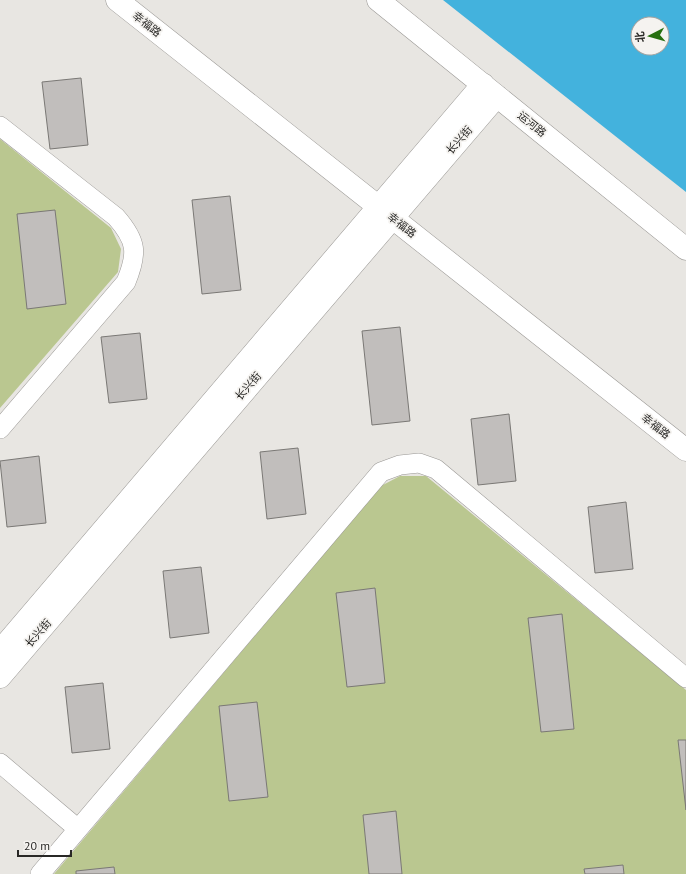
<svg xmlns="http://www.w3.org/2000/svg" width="686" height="874" font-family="'PT Sans','Noto Sans SC',sans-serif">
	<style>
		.green { fill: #bac790 }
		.water { fill: #43b2dd; fill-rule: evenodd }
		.building { fill: #c1bebc; stroke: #7a7875 }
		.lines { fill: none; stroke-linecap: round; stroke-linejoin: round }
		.minor-casing { stroke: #9a9895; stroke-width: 20 }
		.tertiary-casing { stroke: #9a9895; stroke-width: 23 }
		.minor { stroke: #fff; stroke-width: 19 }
		.tertiary { stroke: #fff; stroke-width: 22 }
		.labels { text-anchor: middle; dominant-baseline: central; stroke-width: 3.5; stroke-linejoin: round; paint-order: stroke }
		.street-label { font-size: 11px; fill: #292826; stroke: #f5f3f0 }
	</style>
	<rect width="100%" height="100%" fill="#e8e6e2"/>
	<path class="green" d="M 0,139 L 111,228 L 121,249 L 118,272 L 0,408 Z
		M 400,476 L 426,476 L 686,690 L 686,874 L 54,874 L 381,486 Z"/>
	<path class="water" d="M 443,0 L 686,0 L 686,192 ZM 638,24 L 662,24 L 662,48 L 638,48 Z"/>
	<path class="building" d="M 81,78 L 88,145 L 50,149 L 42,82 Z
		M 230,196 L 241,290 L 202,294 L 192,200 Z
		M 55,210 L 66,304 L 27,309 L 17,214 Z
		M 400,327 L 410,421 L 372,425 L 362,331 Z
		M 140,333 L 147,399 L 109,403 L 101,337 Z
		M 509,414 L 516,481 L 478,485 L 471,419 Z
		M 298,448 L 306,514 L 267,519 L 260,452 Z
		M 39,456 L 46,523 L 7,527 L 0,461 Z
		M 626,502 L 633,569 L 595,573 L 588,507 Z
		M 201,567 L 209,633 L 170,638 L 163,571 Z
		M 375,588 L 385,683 L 347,687 L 336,593 Z
		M 562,614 L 574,729 L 541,732 L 528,618 Z
		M 103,683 L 110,749 L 72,753 L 65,687 Z
		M 257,702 L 268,797 L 229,801 L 219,706 Z
		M 678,740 L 686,740 L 686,810 Z
		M 396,811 L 402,874 L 369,874 L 363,815 Z
		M 623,865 L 624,874 L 585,874 L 584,869 Z
		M 114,867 L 115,874 L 76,874 L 76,871 Z"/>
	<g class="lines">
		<defs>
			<path id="minor" d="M 0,126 L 116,217 C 137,241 138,253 126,282 L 0,429
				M 0,763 L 78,829
				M 40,874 L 381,472 L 400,465 L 419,463 L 436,469 L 686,678"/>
			<path id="tertiary" d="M 117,0 L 686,450
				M 378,0 L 686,249
				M 0,651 L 483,84
				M 0,677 L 497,96"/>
		</defs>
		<use href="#minor" class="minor-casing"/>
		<use href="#tertiary" class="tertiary-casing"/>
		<use href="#minor" class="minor"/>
		<use href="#tertiary" class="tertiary"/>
	</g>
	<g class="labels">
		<g class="street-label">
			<text transform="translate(147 24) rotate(38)">幸福路</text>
			<text transform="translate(532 124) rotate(39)">运河路</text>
			<text transform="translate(459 140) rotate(-49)">长兴街</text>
			<text transform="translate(402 225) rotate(38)">幸福路</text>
			<text transform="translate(248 386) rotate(-49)">长兴街</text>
			<text transform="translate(656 426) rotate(38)">幸福路</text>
			<text transform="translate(38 633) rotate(-49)">长兴街</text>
		</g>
	</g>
	<g transform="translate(650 36) rotate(264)"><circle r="19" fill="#f5f3f0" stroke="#a3a29f"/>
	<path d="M0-3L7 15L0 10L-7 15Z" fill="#266f0f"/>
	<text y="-6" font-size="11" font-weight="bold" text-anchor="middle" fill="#292826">北</text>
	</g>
	<path d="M18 850v6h53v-6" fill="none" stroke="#292826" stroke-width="2"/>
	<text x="24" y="850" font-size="12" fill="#292826" stroke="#f5f3f0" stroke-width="3" paint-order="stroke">20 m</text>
</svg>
